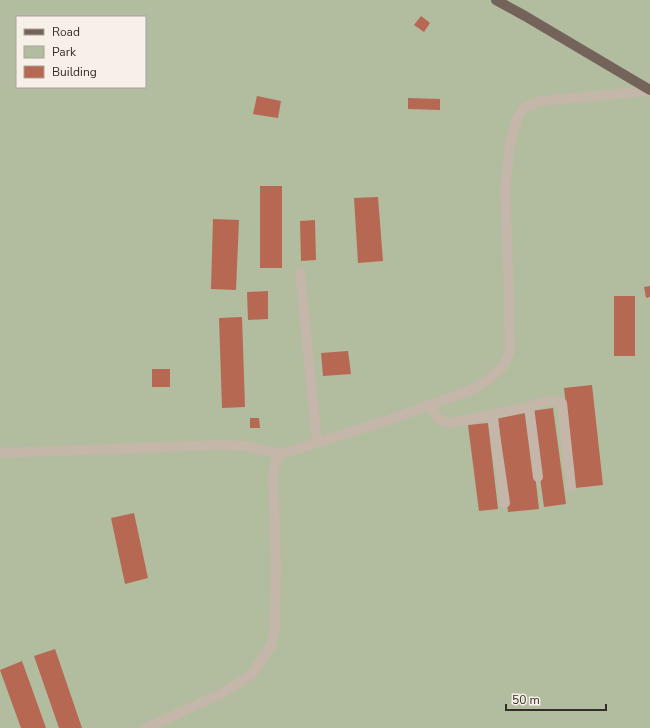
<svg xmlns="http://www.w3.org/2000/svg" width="650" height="728" font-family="'Nunito Sans',sans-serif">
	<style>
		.green { fill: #b2bc9e; fill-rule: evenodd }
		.building { fill: #b76852 }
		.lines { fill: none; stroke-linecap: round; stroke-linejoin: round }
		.minor { stroke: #c5b6aa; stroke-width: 10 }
		.major { stroke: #74635b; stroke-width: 10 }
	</style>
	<rect width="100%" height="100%" fill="#efe6dc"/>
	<path class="green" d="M 0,0 L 650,0 L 650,728 L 0,728 ZM 17,17 L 145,17 L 145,87 L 17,87 Z"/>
	<path class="building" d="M 421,16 L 430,23 L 424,32 L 414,25 Z
		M 257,96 L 281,101 L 278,118 L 253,114 Z
		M 408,98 L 440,99 L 440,110 L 408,109 Z
		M 260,186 L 282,186 L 282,268 L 260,268 Z
		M 378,197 L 383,261 L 358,263 L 354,198 Z
		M 213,219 L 239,220 L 236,290 L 211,289 Z
		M 315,220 L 316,260 L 301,261 L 300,221 Z
		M 650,286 L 650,297 L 646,298 L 644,287 Z
		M 268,291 L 268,319 L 248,320 L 247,292 Z
		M 614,296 L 635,296 L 635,356 L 614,356 Z
		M 242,317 L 245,407 L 222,408 L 219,318 Z
		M 348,351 L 351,374 L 323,376 L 321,353 Z
		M 152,369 L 170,369 L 170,387 L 152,387 Z
		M 592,385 L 603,485 L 575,488 L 564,388 Z
		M 553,408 L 566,504 L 544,507 L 531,411 Z
		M 528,412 L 539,509 L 508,512 L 498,416 Z
		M 250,418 L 259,418 L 260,428 L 250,428 Z
		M 488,423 L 498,509 L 479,511 L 468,425 Z
		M 134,513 L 148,578 L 125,584 L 111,518 Z
		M 55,649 L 82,728 L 59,728 L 34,656 Z
		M 22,661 L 46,728 L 21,728 L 0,670 Z"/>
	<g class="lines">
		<path class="minor" d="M 300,273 L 317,443
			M 429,405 C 437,416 438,422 452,423 L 529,407 C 539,403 553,398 562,403 L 571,487
			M 529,407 L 538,477
			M 492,414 L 505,503
			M 0,453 L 221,445 L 245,446 L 281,454
			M 146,728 L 221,694 L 252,674 L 271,646 L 275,629 L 276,564 L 273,473 L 275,463 L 281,454 L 317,443 L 403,415 L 471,390 L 488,380 L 503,366 L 510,351 L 509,296 L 505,189 L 510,144 L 517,119 L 523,108 L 540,101 L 650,91"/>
		<path class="major" d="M 496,0 L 525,16 L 650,90"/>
	</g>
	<rect x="16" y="16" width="130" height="72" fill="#f7f0e8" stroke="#a9a29b"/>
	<rect x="24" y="29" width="20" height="6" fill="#74635b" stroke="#a9a29b"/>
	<text x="52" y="36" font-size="12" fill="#342c28">Road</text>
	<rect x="24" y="46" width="20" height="12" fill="#b2bc9e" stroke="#a9a29b"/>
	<text x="52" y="56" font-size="12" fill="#342c28">Park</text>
	<rect x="24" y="66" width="20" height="12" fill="#b76852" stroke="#a9a29b"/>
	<text x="52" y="76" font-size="12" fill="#342c28">Building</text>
	<path d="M506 704v6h100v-6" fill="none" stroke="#342c28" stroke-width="2"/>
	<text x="512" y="704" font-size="12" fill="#342c28" stroke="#f7f0e8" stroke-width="3" paint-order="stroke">50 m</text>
</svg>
